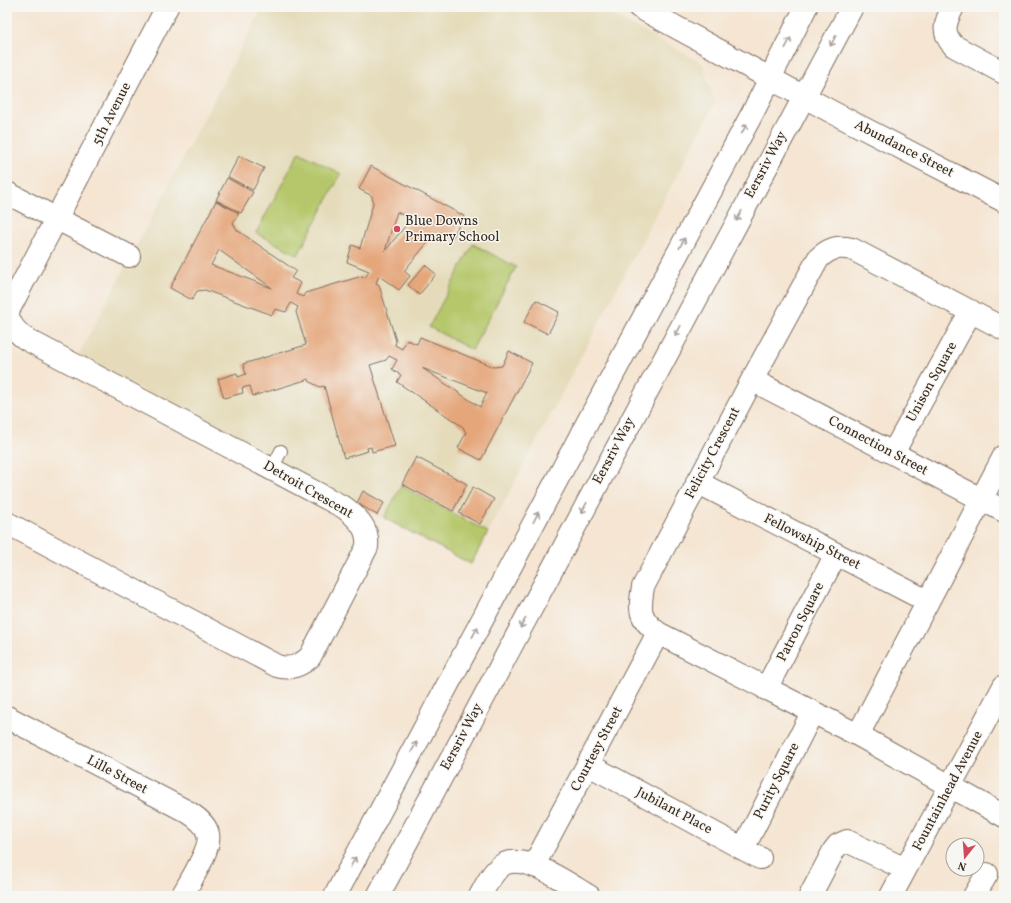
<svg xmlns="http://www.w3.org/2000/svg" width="1011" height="903" font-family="Vollkorn,serif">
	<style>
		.built { fill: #e5dbba }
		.green { fill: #b5c76a; stroke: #787844 }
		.building { fill: #e5a67a; fill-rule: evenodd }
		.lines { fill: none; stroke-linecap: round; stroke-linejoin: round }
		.lane-casing { stroke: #7c6b5d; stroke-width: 14 }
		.street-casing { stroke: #7c6b5d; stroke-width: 24 }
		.secondary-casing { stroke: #7c6b5d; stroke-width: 24 }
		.lane { stroke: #fff; stroke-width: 12 }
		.street { stroke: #fff; stroke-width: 22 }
		.secondary { stroke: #fff; stroke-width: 22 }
		.oneway { stroke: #a79f9a }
		.poi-dot { fill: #d1495b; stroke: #f6f6f2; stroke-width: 1.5 }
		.labels { text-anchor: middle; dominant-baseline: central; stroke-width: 3; stroke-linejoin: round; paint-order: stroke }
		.street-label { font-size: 14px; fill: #3b2a1e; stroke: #f6f6f2 }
		.poi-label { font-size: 14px; fill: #3b2a1e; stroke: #f6f6f2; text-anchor: start }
	</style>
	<rect width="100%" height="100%" fill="#f6f6f2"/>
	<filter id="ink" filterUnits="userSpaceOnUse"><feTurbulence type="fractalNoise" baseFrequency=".025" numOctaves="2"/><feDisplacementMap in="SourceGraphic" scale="8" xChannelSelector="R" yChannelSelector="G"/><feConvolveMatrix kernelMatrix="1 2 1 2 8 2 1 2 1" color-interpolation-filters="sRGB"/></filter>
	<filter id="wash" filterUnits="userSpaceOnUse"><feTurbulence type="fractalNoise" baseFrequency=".012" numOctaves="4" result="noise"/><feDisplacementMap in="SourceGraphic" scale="16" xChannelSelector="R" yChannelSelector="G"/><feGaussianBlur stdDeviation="0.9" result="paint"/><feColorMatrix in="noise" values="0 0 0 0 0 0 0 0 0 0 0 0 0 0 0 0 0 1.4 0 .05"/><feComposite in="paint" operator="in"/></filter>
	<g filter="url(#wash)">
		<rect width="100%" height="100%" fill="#f5e5d2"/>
		<path class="built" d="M 263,7 L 588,7 L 601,14 L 603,10 L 702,63 L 715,103 L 471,565 L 78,356 Z"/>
		<path class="green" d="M 299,152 L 341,174 L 298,255 L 256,233 Z
			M 473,244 L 516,267 L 472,350 L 429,327 Z
			M 401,486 L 488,532 L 471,564 L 384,518 Z"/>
		<g id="blocks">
			<path class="building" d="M 239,156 L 264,168 L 253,190 L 228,177 Z
				M 371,166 L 464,216 L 452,238 L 440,232 L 434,235 L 404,271 L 410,276 L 399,290 L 379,276 L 376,283 L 379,285 L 396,341 L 395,345 L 402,349 L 407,340 L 417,344 L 420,337 L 494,367 L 502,366 L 509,351 L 532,363 L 481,460 L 458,448 L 466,433 L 463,427 L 397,382 L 401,375 L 392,369 L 397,360 L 389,356 L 386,360 L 370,365 L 395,446 L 372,452 L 371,447 L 367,448 L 368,451 L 344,458 L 324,386 L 320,387 L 310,382 L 309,379 L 253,396 L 250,386 L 242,388 L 243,393 L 224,398 L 218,379 L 237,373 L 238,377 L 246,374 L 243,364 L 306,345 L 296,312 L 298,307 L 291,303 L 286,312 L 275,309 L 272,315 L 205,290 L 197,291 L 192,300 L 170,288 L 216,201 L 239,213 L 233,223 L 237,230 L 296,271 L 291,278 L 301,283 L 296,294 L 303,297 L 305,293 L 362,276 L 365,278 L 369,271 L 347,262 L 352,245 L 360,248 L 373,204 L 372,196 L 359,189 ZM 397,212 L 411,219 L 385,251 ZM 219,250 L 272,288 L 211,265 ZM 422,368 L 487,393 L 480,407 Z
				M 227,178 L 253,192 L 241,213 L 216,200 Z
				M 425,265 L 436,274 L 419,295 L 408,285 Z
				M 536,300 L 559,312 L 548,334 L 524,322 Z
				M 416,457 L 467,484 L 453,511 L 402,484 Z
				M 473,487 L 494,499 L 480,524 L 459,513 Z
				M 363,491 L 384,503 L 377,515 L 357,503 Z"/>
		</g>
	</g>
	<g filter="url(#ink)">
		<use href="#blocks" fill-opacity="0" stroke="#7c6b5d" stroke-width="1"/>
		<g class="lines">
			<defs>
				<path id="lane" d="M 272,469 L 281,451"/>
				<path id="street" d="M 639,7 L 832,112 L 1004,201
					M 953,7 C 945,22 941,33 954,46 L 1004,73
					M 7,193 L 129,256
					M 1004,329 L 852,249 C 837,246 829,248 818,259 L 752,380 L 643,587 C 639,611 639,618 658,633 L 858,735 L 1004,816
					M 752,380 L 1004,511
					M 893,453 L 971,311
					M 697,482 L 927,601
					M 7,523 L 277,666 C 290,670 300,666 310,657 L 367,547 C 369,529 359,519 345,508 L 26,339 C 16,332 10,325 7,313 L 167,7
					M 766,689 L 836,554
					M 7,717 L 188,812 C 196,817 206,824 208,834 C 212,848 189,883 182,896
					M 858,735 L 1004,456
					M 589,765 L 760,858
					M 743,849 L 812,713
					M 534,865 L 658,633
					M 480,896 C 486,885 493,870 504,864 C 526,853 570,885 589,896
					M 810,896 L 834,850 L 838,845 L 847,841 L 905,869
					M 891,896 L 1004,686
					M 974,896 L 987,874"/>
				<path id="secondary" d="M 335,896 L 753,112 L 806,7
					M 378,896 L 852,7"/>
			</defs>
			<use href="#lane" class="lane-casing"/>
			<use href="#street" class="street-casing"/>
			<use href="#secondary" class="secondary-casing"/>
			<use href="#lane" class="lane"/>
			<use href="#street" class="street"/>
			<use href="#secondary" class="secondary"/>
		</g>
		<defs><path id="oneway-shaft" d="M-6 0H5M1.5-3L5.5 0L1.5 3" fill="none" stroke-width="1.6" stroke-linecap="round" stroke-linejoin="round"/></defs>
		<g class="oneway">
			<use href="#oneway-shaft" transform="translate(833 41) rotate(118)"/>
			<use href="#oneway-shaft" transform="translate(788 43) rotate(-63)"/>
			<use href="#oneway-shaft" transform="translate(744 129) rotate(-62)"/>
			<use href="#oneway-shaft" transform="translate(739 216) rotate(118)"/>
			<use href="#oneway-shaft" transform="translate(682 243) rotate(-62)"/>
			<use href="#oneway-shaft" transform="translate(678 331) rotate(118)"/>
			<use href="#oneway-shaft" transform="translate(584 508) rotate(118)"/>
			<use href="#oneway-shaft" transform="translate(536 517) rotate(-62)"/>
			<use href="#oneway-shaft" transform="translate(523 623) rotate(118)"/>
			<use href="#oneway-shaft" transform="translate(475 632) rotate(-62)"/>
			<use href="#oneway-shaft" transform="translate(414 747) rotate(-62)"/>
			<use href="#oneway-shaft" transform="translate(353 862) rotate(-62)"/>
		</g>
	</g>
	<circle class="poi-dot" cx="397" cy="229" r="4"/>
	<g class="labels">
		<g class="street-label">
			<text transform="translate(112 114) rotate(-63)">5th Avenue</text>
			<text transform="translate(904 149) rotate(27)">Abundance Street</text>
			<text transform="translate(766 165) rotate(-62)">Eersriv Way</text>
			<text transform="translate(932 382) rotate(-61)">Unison Square</text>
			<text transform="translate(878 446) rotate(28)">Connection Street</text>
			<text transform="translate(614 451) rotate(-62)">Eersriv Way</text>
			<text transform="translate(713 453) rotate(-62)">Felicity Crescent</text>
			<text transform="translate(308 490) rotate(30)">Detroit Crescent</text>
			<text transform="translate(812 542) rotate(27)">Fellowship Street</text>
			<text transform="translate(801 622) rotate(-63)">Patron Square</text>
			<text transform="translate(462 737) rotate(-62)">Eersriv Way</text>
			<text transform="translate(597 749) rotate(-62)">Courtesy Street</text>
			<text transform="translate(117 775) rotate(28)">Lille Street</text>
			<text transform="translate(777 781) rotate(-63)">Purity Square</text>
			<text transform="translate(948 791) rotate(-62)">Fountainhead Avenue</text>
			<text transform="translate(674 811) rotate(28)">Jubilant Place</text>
		</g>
		<g class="poi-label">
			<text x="405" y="221">Blue Downs<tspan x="405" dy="16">Primary School</tspan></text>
		</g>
	</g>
	<rect width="1011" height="903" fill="none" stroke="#f6f6f2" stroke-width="24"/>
	<g transform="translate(965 857) rotate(197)"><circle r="19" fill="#f6f6f2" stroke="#aba49d"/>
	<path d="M0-3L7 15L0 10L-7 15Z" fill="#d1495b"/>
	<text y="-6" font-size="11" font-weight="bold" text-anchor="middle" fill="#3b2a1e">N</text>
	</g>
</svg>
